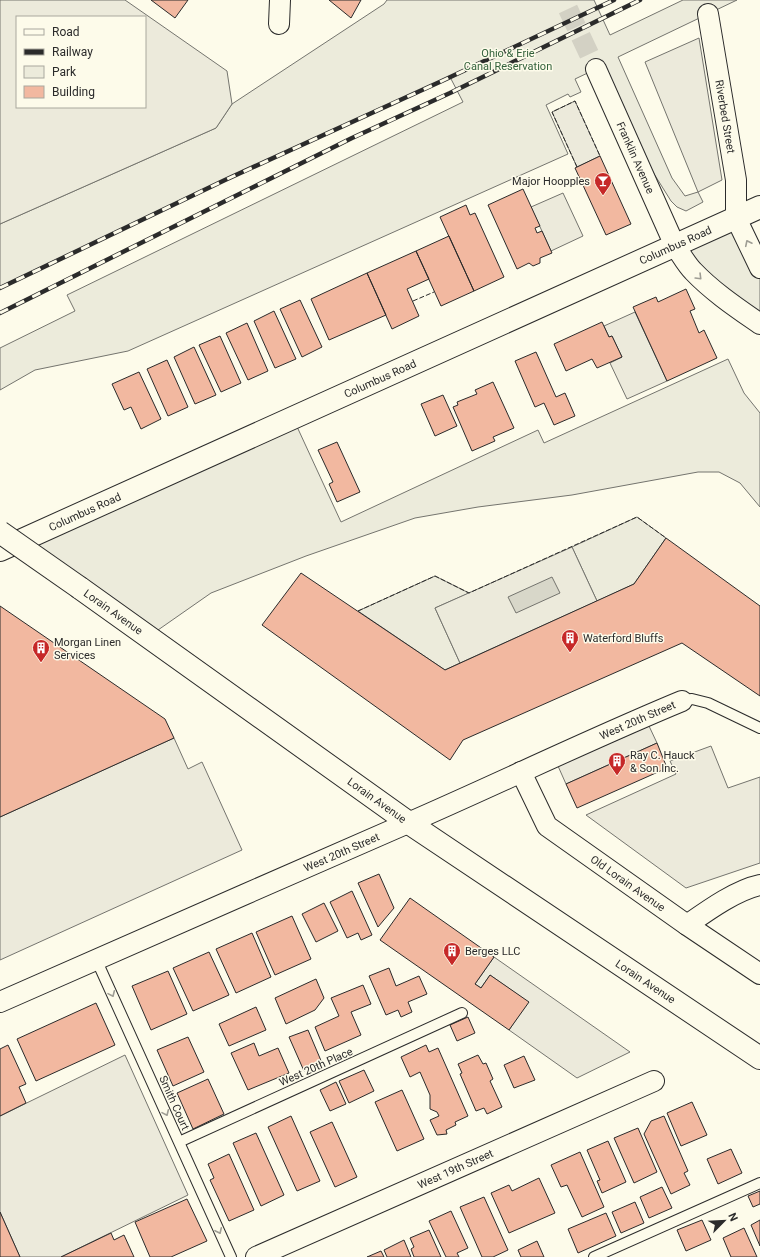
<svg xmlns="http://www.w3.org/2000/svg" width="760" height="1257" font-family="Roboto,sans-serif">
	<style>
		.green { fill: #ecebdb; stroke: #74746e }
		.parking { fill: #eceadb; stroke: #74746e; fill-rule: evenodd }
		.water { fill: #d8d7c9; stroke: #74746e }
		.building { fill: #f2b8a0; stroke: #2b2b2b }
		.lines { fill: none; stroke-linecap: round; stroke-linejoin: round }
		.minor-tunnel { stroke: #d3d1c4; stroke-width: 20; stroke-dasharray: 20 10; stroke-linecap: butt }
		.service-casing { stroke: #2b2b2b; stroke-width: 12 }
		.minor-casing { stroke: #2b2b2b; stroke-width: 22 }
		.tertiary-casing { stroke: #2b2b2b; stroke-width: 24 }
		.primary-casing { stroke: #2b2b2b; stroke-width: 24 }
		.service { stroke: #fdfbea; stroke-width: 10 }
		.minor { stroke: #fdfbea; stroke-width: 20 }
		.tertiary { stroke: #fdfbea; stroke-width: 22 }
		.primary { stroke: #fdfbea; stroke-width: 22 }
		.rail-casing { stroke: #2b2b2b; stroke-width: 4.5 }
		.rail { stroke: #fdfbea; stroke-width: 3; stroke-dasharray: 9; stroke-linecap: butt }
		.primary-bridge-casing { stroke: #2b2b2b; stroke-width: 24; stroke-linecap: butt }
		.primary-bridge { stroke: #fdfbea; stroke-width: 22 }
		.fence { stroke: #2b2b2b; stroke-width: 1; stroke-dasharray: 5 2; stroke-linecap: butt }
		.oneway { stroke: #9e9d94 }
		.labels { text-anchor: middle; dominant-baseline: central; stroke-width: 3; stroke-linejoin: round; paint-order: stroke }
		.park-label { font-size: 11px; fill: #34623c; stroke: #fdfbea }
		.street-label { font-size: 11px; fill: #2b2b2b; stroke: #fdfbea }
		.poi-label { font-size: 11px; fill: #2b2b2b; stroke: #fdfbea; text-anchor: start }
	</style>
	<rect width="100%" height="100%" fill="#fdfbea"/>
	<path class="green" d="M 387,0 L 594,0 L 610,35 L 683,0 L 737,0 L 618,57 L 672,178 L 685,196 L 698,192 L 703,202 L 686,211 L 677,207 L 671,201 L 651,169 L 596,69 L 575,79 L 581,92 L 570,97 L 568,94 L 546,105 L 568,154 L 128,351 L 35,370 L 0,390 L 0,348 L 75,311 L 67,295 L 463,102 L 450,77 L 225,180 L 0,288 L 0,224 L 216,128 L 232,104 L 384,4 Z
		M 736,218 L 760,268 L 760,321 L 675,246 Z
		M 728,359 L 744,393 L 760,413 L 760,507 L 740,483 L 719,472 L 698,472 L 572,495 L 478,507 L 415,518 L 306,556 L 211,593 L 148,637 L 17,542 L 293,418 L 341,522 L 538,430 L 544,443 Z
		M 637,517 L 666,538 L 634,584 L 597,601 L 572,547 Z
		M 435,576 L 469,593 L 435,608 L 460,663 L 445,670 L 358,611 Z"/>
	<path class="parking" d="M 0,0 L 125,0 L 227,71 L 232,104 L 216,128 L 0,224 ZM 17,17 L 145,17 L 145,107 L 17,107 Z
		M 699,38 L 722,180 L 698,192 L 645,62 Z
		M 575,101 L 600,156 L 577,167 L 552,112 Z
		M 563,193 L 583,236 L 551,251 L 531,207 Z
		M 635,312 L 667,381 L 627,399 L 610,363 L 622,357 L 612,336 L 609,337 L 604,326 Z
		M 572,547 L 597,601 L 460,663 L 435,608 Z
		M 649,726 L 657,743 L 566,784 L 558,766 Z
		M 174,738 L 188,769 L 202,762 L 242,850 L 0,960 L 0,817 Z
		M 711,746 L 728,788 L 760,777 L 760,863 L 686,888 L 586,815 L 676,774 L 670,761 Z
		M 494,957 L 630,1052 L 577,1078 L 509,1030 L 528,1002 L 490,975 L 481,988 L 475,984 Z
		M 125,1055 L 188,1195 L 61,1257 L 20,1257 L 0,1212 L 0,1116 Z"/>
	<path class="water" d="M 552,577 L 560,593 L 516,613 L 508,597 Z"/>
	<path class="building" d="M 151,0 L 188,0 L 175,18 Z
		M 329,0 L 361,0 L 351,18 Z
		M 600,156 L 631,224 L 606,235 L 575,168 Z
		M 523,189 L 540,226 L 535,228 L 537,233 L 542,231 L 552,253 L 540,258 L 540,263 L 533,266 L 529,263 L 517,269 L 488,205 Z
		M 466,205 L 470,215 L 475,213 L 504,277 L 474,291 L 440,217 Z
		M 449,236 L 474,291 L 441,306 L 416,251 Z
		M 416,251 L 429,279 L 407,289 L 419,316 L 392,329 L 367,273 Z
		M 367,273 L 386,315 L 329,340 L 311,299 Z
		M 686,289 L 695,309 L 690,311 L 699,333 L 704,330 L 717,358 L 667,381 L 633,307 L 656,297 L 658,302 Z
		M 300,300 L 322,347 L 302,357 L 280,309 Z
		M 274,311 L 296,359 L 275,368 L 254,321 Z
		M 602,322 L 609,337 L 612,336 L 622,357 L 597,368 L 592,359 L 566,371 L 554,344 Z
		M 247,323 L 268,371 L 248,380 L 226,333 Z
		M 220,336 L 241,383 L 221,392 L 199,345 Z
		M 194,347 L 216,395 L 195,404 L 174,357 Z
		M 536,352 L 556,397 L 565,393 L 575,416 L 554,425 L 544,403 L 535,407 L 515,361 Z
		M 167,360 L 188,407 L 168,416 L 147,369 Z
		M 139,372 L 161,419 L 141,429 L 131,407 L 124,410 L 112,384 Z
		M 493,382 L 514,428 L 493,437 L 495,441 L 472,451 L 453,407 L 458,405 L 457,402 L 477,394 L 475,390 Z
		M 443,395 L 457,426 L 435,436 L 421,404 Z
		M 337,442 L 360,492 L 337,502 L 329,484 L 333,482 L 318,450 Z
		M 666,538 L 760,606 L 760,696 L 682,643 L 463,740 L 450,760 L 262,625 L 301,573 L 445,670 L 634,584 Z
		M 0,606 L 165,719 L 174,738 L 0,817 Z
		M 657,743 L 667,768 L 577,808 L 566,784 Z
		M 379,874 L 394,908 L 378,927 L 358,883 Z
		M 352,891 L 372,935 L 361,940 L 358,933 L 347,938 L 330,902 Z
		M 410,898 L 494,957 L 475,984 L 481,988 L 490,975 L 529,1002 L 509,1030 L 380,940 Z
		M 324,903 L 338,931 L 316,942 L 302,914 Z
		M 292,916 L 311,959 L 275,975 L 256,932 Z
		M 252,933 L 271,977 L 236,993 L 216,949 Z
		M 209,952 L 229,995 L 193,1011 L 173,968 Z
		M 389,968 L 396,986 L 419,976 L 427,994 L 408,1002 L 412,1012 L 401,1017 L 398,1010 L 386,1015 L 369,976 Z
		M 168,971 L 187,1014 L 151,1030 L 132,986 Z
		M 316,979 L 324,998 L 315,1010 L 286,1024 L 275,998 Z
		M 363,985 L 371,1004 L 351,1012 L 361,1035 L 325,1051 L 315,1027 L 339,1016 L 331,998 Z
		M 96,1003 L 115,1045 L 36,1081 L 17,1039 Z
		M 256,1007 L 266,1030 L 229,1046 L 219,1024 Z
		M 468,1017 L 475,1033 L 457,1041 L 450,1025 Z
		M 308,1030 L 322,1063 L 304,1071 L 289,1037 Z
		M 188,1037 L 204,1072 L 173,1086 L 157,1050 Z
		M 254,1043 L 259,1056 L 278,1048 L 289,1073 L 248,1090 L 231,1053 Z
		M 8,1045 L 26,1084 L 19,1087 L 26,1103 L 0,1116 L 0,1049 Z
		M 426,1045 L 429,1052 L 438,1048 L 468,1116 L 455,1122 L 456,1125 L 446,1130 L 447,1134 L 437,1135 L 430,1120 L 439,1116 L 437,1112 L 430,1109 L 430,1095 L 420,1072 L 410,1077 L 401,1057 Z
		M 478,1055 L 483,1064 L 486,1063 L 493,1079 L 490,1081 L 502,1107 L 487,1114 L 484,1108 L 476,1111 L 460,1074 L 462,1073 L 458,1064 Z
		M 524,1056 L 535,1080 L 514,1088 L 504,1065 Z
		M 364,1070 L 374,1091 L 349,1103 L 339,1081 Z
		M 208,1079 L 224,1114 L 193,1129 L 177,1093 Z
		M 336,1082 L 346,1104 L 330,1111 L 320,1090 Z
		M 402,1090 L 424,1139 L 397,1151 L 375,1102 Z
		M 692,1102 L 707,1135 L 681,1146 L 667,1113 Z
		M 291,1116 L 320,1181 L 297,1191 L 268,1127 Z
		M 664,1116 L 688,1171 L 684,1173 L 690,1185 L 671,1194 L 644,1134 L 651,1121 Z
		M 332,1122 L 357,1177 L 335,1187 L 310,1132 Z
		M 638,1128 L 657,1172 L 634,1183 L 614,1138 Z
		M 256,1133 L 284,1195 L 261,1206 L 233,1143 Z
		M 608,1141 L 626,1182 L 602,1193 L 597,1181 L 600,1180 L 587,1150 Z
		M 731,1149 L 742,1173 L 718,1184 L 707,1159 Z
		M 580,1152 L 604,1207 L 582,1217 L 567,1185 L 561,1187 L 551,1165 Z
		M 229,1154 L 254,1210 L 229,1221 L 210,1180 L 214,1178 L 208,1164 Z
		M 539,1178 L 555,1213 L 509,1233 L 491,1193 L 509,1185 L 512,1191 Z
		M 662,1187 L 672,1208 L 649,1218 L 640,1197 Z
		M 760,1191 L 760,1204 L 753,1207 L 748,1196 Z
		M 484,1197 L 508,1250 L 493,1257 L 482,1257 L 460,1207 Z
		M 187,1199 L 207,1241 L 171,1257 L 150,1257 L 135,1222 Z
		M 635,1202 L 644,1223 L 621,1233 L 612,1212 Z
		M 451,1211 L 468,1248 L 457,1253 L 459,1257 L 446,1257 L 429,1221 Z
		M 0,1212 L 20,1257 L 0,1257 Z
		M 606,1213 L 616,1236 L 578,1253 L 568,1229 Z
		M 702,1220 L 711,1240 L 686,1251 L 677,1230 Z
		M 760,1220 L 760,1246 L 751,1225 Z
		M 744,1228 L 757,1257 L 731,1257 L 723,1238 Z
		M 429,1230 L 441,1257 L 414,1257 L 411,1249 L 414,1247 L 410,1238 Z
		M 111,1233 L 114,1240 L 124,1235 L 134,1257 L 61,1257 Z
		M 404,1240 L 411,1257 L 387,1257 L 384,1250 Z
		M 537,1241 L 544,1257 L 521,1257 L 518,1250 Z
		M 381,1251 L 384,1257 L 367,1257 Z"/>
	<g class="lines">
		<path class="minor-tunnel" d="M 568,9 L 596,69"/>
		<defs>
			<path id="service" d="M 682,701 L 692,699 L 708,703 L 760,728
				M 96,959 L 231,1257
				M 179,1142 L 462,1013
				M 594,1257 L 760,1183"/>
			<g id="minor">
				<path id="s1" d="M 708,14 L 736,180 L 736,218 L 760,268"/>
				<path d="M 279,24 L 280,0"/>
				<path id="s2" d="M 596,69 L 675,246 C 681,254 686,264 693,271 C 713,292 737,308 760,324"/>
				<path id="s3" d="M 521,772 L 547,826 L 687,925 L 760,974"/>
				<path d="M 687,925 C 707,911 736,890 760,885"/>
				<path id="s4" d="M 0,1002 C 136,941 272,883 408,823 C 500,783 590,739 682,701"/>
				<path id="s5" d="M 256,1257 L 654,1081"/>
			</g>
			<g id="tertiary">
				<path id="s6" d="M 0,550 L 760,207"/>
			</g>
			<g id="primary">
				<path id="s7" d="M 80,588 L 409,823 L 760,1058"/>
			</g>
		</defs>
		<use href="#service" class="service-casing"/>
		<use href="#minor" class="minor-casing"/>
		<use href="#tertiary" class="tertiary-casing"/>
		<use href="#primary" class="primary-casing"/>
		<use href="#service" class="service"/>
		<use href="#minor" class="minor"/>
		<use href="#tertiary" class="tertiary"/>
		<use href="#primary" class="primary"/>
		<defs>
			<path id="rail" d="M 0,288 L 225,180 L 444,80 L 614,0
				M 0,313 L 352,138 L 450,93 L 640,0"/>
		</defs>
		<use href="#rail" class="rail-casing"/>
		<use href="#rail" class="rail"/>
		<defs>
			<path id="primary-bridge" d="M 0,532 L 80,588"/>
		</defs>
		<use href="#primary-bridge" class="primary-bridge-casing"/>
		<use href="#primary-bridge" class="primary-bridge"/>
		<path class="fence" d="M 577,167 L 552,112 L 575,101 L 600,156
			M 413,301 L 434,292
			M 358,611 L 435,576 L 469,593 L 637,517 L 666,538"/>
	</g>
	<defs><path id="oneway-chevron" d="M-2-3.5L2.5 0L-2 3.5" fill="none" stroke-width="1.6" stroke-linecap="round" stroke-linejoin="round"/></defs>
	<g class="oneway">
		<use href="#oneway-chevron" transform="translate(748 243) rotate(-116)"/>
		<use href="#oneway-chevron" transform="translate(699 277) rotate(45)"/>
		<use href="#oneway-chevron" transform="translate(112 994) rotate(66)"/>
		<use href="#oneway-chevron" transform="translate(166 1113) rotate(66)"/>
		<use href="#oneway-chevron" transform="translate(219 1231) rotate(65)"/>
	</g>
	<defs>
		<symbol id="bar-pin" viewBox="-11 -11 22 30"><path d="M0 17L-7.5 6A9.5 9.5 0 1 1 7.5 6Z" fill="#c62828" stroke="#fdfbea"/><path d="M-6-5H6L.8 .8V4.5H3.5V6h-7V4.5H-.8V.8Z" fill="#fff"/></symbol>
		<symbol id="building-pin" viewBox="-11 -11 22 30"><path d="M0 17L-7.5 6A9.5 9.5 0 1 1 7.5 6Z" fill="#c62828" stroke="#fdfbea"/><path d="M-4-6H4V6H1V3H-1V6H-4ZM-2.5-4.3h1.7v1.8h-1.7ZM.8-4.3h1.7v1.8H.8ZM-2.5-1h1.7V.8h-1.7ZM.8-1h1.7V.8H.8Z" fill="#fff"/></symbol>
	</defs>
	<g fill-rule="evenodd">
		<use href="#bar-pin" x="593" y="171" width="20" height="27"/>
		<use href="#building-pin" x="560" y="628" width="20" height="27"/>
		<use href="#building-pin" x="31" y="638" width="20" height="27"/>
		<use href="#building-pin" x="607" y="751" width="20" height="27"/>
		<use href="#building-pin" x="442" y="941" width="20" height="27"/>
	</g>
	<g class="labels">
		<g class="park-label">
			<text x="508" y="53">Ohio &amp; Erie<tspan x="508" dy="13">Canal Reservation</tspan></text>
		</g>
		<g class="street-label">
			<text stroke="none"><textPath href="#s1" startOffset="104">Riverbed Street</textPath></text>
			<text stroke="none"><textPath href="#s2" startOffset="97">Franklin Avenue</textPath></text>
			<text stroke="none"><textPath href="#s6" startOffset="741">Columbus Road</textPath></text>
			<text stroke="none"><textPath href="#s6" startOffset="417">Columbus Road</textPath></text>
			<text stroke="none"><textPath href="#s6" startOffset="93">Columbus Road</textPath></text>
			<text stroke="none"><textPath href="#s7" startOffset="41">Lorain Avenue</textPath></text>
			<text stroke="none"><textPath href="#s4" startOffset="697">West 20th Street</textPath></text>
			<text stroke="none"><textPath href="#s7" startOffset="365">Lorain Avenue</textPath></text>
			<text stroke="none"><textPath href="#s4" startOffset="373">West 20th Street</textPath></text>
			<text stroke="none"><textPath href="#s3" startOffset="159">Old Lorain Avenue</textPath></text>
			<text stroke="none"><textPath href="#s7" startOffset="689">Lorain Avenue</textPath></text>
			<text transform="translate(316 1067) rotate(-24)">West 20th Place</text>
			<text transform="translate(174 1103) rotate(66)">Smith Court</text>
			<text stroke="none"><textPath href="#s5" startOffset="218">West 19th Street</textPath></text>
		</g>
		<g class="poi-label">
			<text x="590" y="181" text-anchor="end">Major Hoopples</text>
			<text x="583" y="638">Waterford Bluffs</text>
			<text x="54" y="642">Morgan Linen<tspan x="54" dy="13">Services</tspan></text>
			<text x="630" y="755">Ray C. Hauck<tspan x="630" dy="13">&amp; Son Inc.</tspan></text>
			<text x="465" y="951">Berges LLC</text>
		</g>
	</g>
	<rect x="16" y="16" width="130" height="92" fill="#fdfbea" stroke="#a9a89e"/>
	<rect x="24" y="29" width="20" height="6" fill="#fdfbea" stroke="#a9a89e"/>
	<text x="52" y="36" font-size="12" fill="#2b2b2b">Road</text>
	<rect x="24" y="49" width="20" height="6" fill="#2b2b2b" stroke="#a9a89e"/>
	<text x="52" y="56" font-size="12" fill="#2b2b2b">Railway</text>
	<rect x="24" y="66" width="20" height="12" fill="#ecebdb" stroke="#a9a89e"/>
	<text x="52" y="76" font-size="12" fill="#2b2b2b">Park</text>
	<rect x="24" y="86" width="20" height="12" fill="#f2b8a0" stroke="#a9a89e"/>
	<text x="52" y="96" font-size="12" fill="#2b2b2b">Building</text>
	<g transform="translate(724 1221) rotate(66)" stroke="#fdfbea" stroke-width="3" paint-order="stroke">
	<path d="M0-3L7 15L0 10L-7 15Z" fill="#2b2b2b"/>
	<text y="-6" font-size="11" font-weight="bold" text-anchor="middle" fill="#2b2b2b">N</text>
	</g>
</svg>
